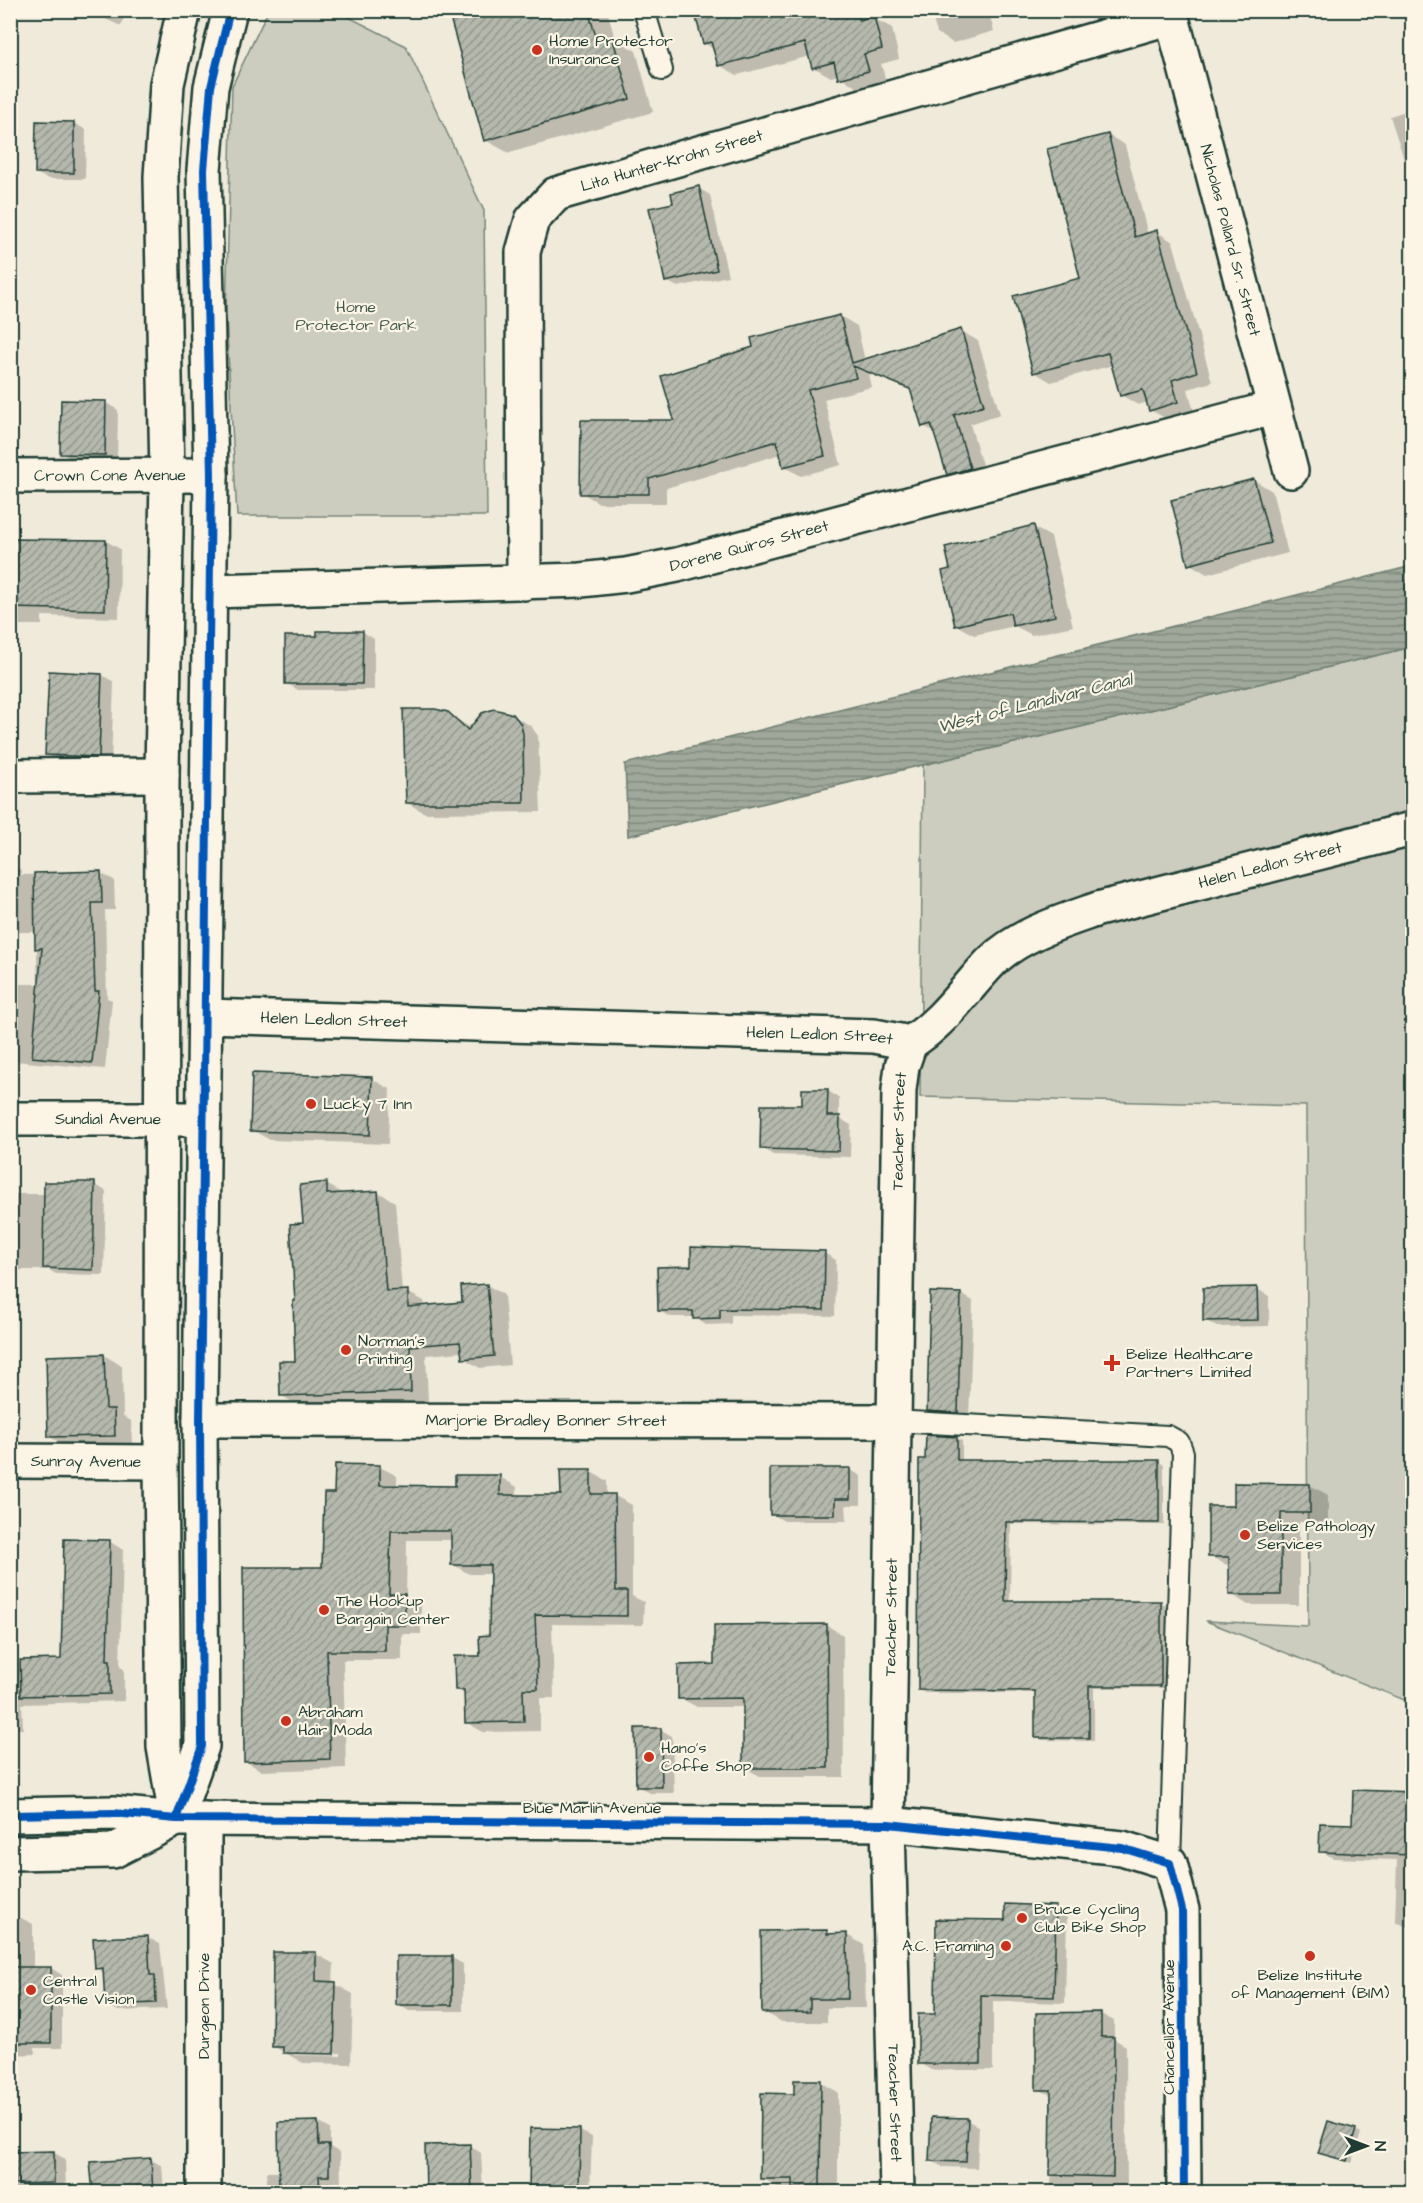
<svg xmlns="http://www.w3.org/2000/svg" width="1423" height="2203" font-family="'Architects Daughter',sans-serif">
	<style>
		.green { fill: #cccdbf; stroke: #76857a; stroke-width: 1.5 }
		.water { fill: url(#water-rules); stroke: #6c7d71; stroke-width: 1.5 }
		.shadow { fill: #0003; fill-rule: evenodd }
		.building { fill: url(#building-hatch); stroke: #1f3d34; stroke-width: 1.5 }
		.lines { fill: none; stroke-linecap: round; stroke-linejoin: round }
		.lane-casing { stroke: #1f3d34; stroke-width: 24 }
		.street-casing { stroke: #1f3d34; stroke-width: 38 }
		.secondary-casing { stroke: #1f3d34; stroke-width: 38 }
		.lane { stroke: #fcf5e5; stroke-width: 20 }
		.street { stroke: #fcf5e5; stroke-width: 33 }
		.secondary { stroke: #fcf5e5; stroke-width: 33 }
		.cycleway-casing { stroke: #fcf5e5; stroke-width: 11 }
		.cycleway { stroke: #0057b8; stroke-width: 8 }
		.poi-dot { fill: #c8321e; stroke: #fcf5e5; stroke-width: 2 }
		.labels { text-anchor: middle; dominant-baseline: central; stroke-width: 4.5; stroke-linejoin: round; paint-order: stroke }
		.poi-label { font-size: 16px; fill: #1f3d34; stroke: #fcf5e5; text-anchor: start }
		.street-label { font-size: 16px; fill: #1f3d34; stroke: #fcf5e5 }
		.park-label { font-size: 16px; fill: #425a50; stroke: #fcf5e5 }
		.water-label { font-size: 18px; font-style: italic; fill: #455d53; stroke: #fcf5e5 }
	</style>
	<defs>
		<pattern id="water-rules" width="6" height="5" patternUnits="userSpaceOnUse" patternTransform="scale(1.5)"><rect width="6" height="5" fill="#9fa89a"/><path d="M0 2.5h6" fill="none" stroke="#818a7e"/></pattern>
		<pattern id="building-hatch" width="6" height="6" patternUnits="userSpaceOnUse" patternTransform="scale(1.5)"><rect width="6" height="6" fill="#b5b9ad"/><path d="M-1 1l2-2M0 6l6-6M5 7l2-2" fill="none" stroke="#93988e"/></pattern>
	</defs>
	<rect width="100%" height="100%" fill="#efeada"/>
	<filter id="ink" filterUnits="userSpaceOnUse"><feTurbulence type="fractalNoise" baseFrequency=".0167" numOctaves="2"/><feDisplacementMap in="SourceGraphic" scale="12" xChannelSelector="R" yChannelSelector="G"/><feConvolveMatrix kernelMatrix="1 2 1 2 8 2 1 2 1" color-interpolation-filters="sRGB"/></filter>
	<g filter="url(#ink)">
		<path class="green" d="M 268,11 L 337,11 L 406,46 L 484,211 L 487,516 L 237,516 L 226,316 L 232,86 Z
			M 1412,647 L 1412,1703 L 1206,1621 L 1308,1626 L 1306,1106 L 920,1097 L 923,765 Z"/>
		<path class="water" d="M 1412,566 L 1412,647 L 628,836 L 625,764 Z"/>
		<path class="shadow" d="M 85,10 L 127,10 L 121,26 Z
			M 449,10 L 607,10 L 615,39 L 636,51 L 653,112 L 509,153 L 485,140 Z
			M 696,10 L 871,10 L 873,18 L 892,28 L 899,59 L 881,64 L 886,81 L 857,88 L 839,75 L 831,77 L 813,67 L 810,56 L 737,75 L 719,65 L 715,50 L 704,43 Z
			M 930,10 L 988,10 L 994,31 L 953,43 L 937,33 Z
			M 1412,49 L 1412,74 L 1407,50 Z
			M 1412,109 L 1412,164 L 1404,159 L 1390,116 Z
			M 37,123 L 74,123 L 86,130 L 85,179 L 48,179 L 36,173 Z
			M 1108,135 L 1125,145 L 1148,235 L 1157,232 L 1173,242 L 1212,382 L 1188,389 L 1194,412 L 1167,419 L 1150,410 L 1148,402 L 1138,405 L 1121,395 L 1113,365 L 1051,382 L 1034,372 L 1082,279 Z
			M 698,188 L 710,195 L 728,276 L 678,287 L 666,281 L 675,204 Z
			M 840,316 L 857,326 L 865,361 L 961,331 L 978,341 L 1000,414 L 970,424 L 986,478 L 965,483 L 948,474 L 935,432 L 923,426 L 912,391 L 869,374 L 872,387 L 824,399 L 841,465 L 801,476 L 784,466 L 781,454 L 666,488 L 666,503 L 599,503 L 582,493 L 676,422 L 755,348 Z
			M 106,403 L 118,410 L 117,461 L 73,460 L 61,453 Z
			M 1254,480 L 1272,491 L 1288,553 L 1207,574 L 1190,564 Z
			M 1033,527 L 1051,537 L 1073,626 L 1032,635 L 1015,626 L 974,635 L 956,625 Z
			M 10,540 L 106,541 L 120,549 L 119,618 L 42,616 L 42,625 L 10,625 Z
			M 363,632 L 374,639 L 374,690 L 298,690 L 286,683 L 319,637 Z
			M 51,673 L 102,675 L 114,682 L 111,763 L 59,761 L 47,754 Z
			M 494,710 L 512,715 L 531,726 L 538,736 L 541,812 L 425,813 L 407,803 L 448,714 L 471,728 Z
			M 10,864 L 21,870 L 21,875 L 100,873 L 114,880 L 115,910 L 105,910 L 107,998 L 112,1000 L 105,1069 L 14,1061 L 14,1066 L 10,1065 L 10,984 L 38,984 L 36,932 L 10,932 Z
			M 254,1075 L 372,1079 L 390,1089 L 388,1144 L 270,1140 L 252,1130 Z
			M 828,1091 L 839,1098 L 839,1118 L 851,1125 L 850,1157 L 773,1155 L 762,1148 L 803,1107 Z
			M 94,1184 L 106,1191 L 104,1275 L 56,1274 L 49,1270 L 10,1270 L 10,1194 L 46,1194 Z
			M 326,1184 L 344,1194 L 378,1192 L 395,1202 L 402,1292 L 407,1292 L 424,1301 L 425,1307 L 464,1303 L 487,1285 L 504,1295 L 510,1365 L 480,1368 L 463,1358 L 462,1352 L 426,1355 L 428,1401 L 298,1405 L 282,1396 L 297,1362 L 297,1303 L 305,1225 Z
			M 824,1253 L 836,1260 L 835,1316 L 731,1315 L 731,1324 L 706,1325 L 694,1317 L 671,1317 L 659,1311 L 693,1268 Z
			M 1257,1289 L 1269,1296 L 1269,1326 L 1217,1327 L 1205,1320 Z
			M 961,1294 L 973,1301 L 969,1418 L 940,1417 L 928,1410 Z
			M 104,1355 L 122,1366 L 123,1416 L 131,1421 L 132,1445 L 68,1447 L 50,1437 Z
			M 957,1438 L 962,1441 L 962,1461 L 1159,1462 L 1164,1465 L 1164,1525 L 1011,1524 L 1010,1602 L 1161,1603 L 1166,1606 L 1166,1688 L 1094,1688 L 1094,1741 L 1042,1740 L 1037,1737 L 1037,1693 L 925,1693 L 919,1690 L 927,1461 Z
			M 380,1467 L 397,1476 L 397,1487 L 456,1488 L 500,1477 L 517,1487 L 517,1496 L 562,1496 L 591,1472 L 607,1481 L 607,1496 L 615,1496 L 632,1505 L 632,1596 L 644,1602 L 643,1625 L 552,1624 L 554,1698 L 540,1698 L 540,1731 L 483,1732 L 466,1722 L 466,1695 L 456,1689 L 481,1657 L 490,1637 L 491,1574 L 469,1574 L 452,1564 L 452,1540 L 407,1540 L 406,1597 L 421,1605 L 421,1634 L 402,1634 L 402,1660 L 343,1660 L 346,1768 L 262,1771 L 245,1761 L 324,1568 L 336,1495 Z
			M 849,1469 L 861,1476 L 861,1505 L 846,1505 L 847,1521 L 784,1521 L 772,1514 Z
			M 1310,1485 L 1328,1495 L 1328,1522 L 1299,1522 L 1299,1605 L 1248,1605 L 1231,1594 L 1231,1567 L 1209,1556 L 1236,1507 Z
			M 109,1541 L 123,1550 L 120,1667 L 124,1669 L 124,1701 L 22,1704 L 23,1729 L 10,1729 L 10,1663 L 62,1661 Z
			M 10,1576 L 11,1576 L 11,1617 L 10,1617 Z
			M 826,1625 L 843,1635 L 844,1777 L 762,1777 L 745,1768 L 744,1707 L 697,1707 L 680,1698 L 716,1666 Z
			M 661,1730 L 672,1736 L 674,1793 L 650,1793 L 638,1786 Z
			M 1412,1794 L 1412,1929 L 1395,1922 L 1397,1860 L 1333,1858 L 1321,1851 L 1353,1826 Z
			M 1056,1908 L 1067,1914 L 1065,2003 L 993,2001 L 993,2070 L 931,2070 L 919,2063 L 1006,1921 Z
			M 10,1918 L 21,1918 L 33,1924 L 33,1968 L 51,1968 L 62,1975 L 62,2048 L 35,2048 L 35,2054 L 10,2055 Z
			M 827,1932 L 834,1935 L 847,1935 L 864,1945 L 866,2008 L 827,2008 L 827,2022 L 782,2022 L 764,2012 L 762,1933 Z
			M 148,1938 L 160,1944 L 167,2009 L 118,2011 L 106,2004 L 105,1973 L 96,1968 Z
			M 275,1953 L 316,1954 L 334,1964 L 333,1983 L 353,1994 L 351,2064 L 303,2063 L 273,2046 ZM 291,2052 L 341,2053 L 341,2056 L 294,2055 Z
			M 452,1958 L 463,1964 L 463,2011 L 409,2011 L 398,2004 Z
			M 1101,2014 L 1114,2021 L 1114,2039 L 1126,2046 L 1127,2192 L 1051,2192 L 1053,2096 L 1038,2089 Z
			M 820,2082 L 838,2092 L 838,2192 L 801,2192 L 793,2188 L 780,2188 L 762,2178 L 795,2095 Z
			M 967,2120 L 979,2127 L 977,2168 L 943,2167 L 931,2161 Z
			M 318,2122 L 330,2129 L 330,2147 L 340,2153 L 341,2182 L 331,2182 L 331,2192 L 267,2192 L 267,2172 L 280,2172 Z
			M 1355,2130 L 1361,2133 L 1352,2163 L 1320,2152 Z
			M 580,2131 L 592,2137 L 590,2192 L 530,2192 Z
			M 470,2146 L 481,2153 L 483,2192 L 428,2192 Z
			M 53,2152 L 65,2159 L 66,2189 L 15,2190 L 10,2188 L 10,2153 Z
			M 150,2159 L 162,2166 L 164,2192 L 94,2192 Z"/>
		<path class="building" d="M 448,10 L 588,10 L 597,40 L 612,36 L 630,99 L 484,141 Z
			M 694,10 L 856,10 L 859,20 L 874,16 L 882,49 L 864,54 L 869,71 L 838,79 L 834,62 L 812,68 L 805,43 L 718,66 L 711,42 L 703,44 Z
			M 36,121 L 74,122 L 74,173 L 35,173 Z
			M 1108,134 L 1135,237 L 1157,230 L 1197,372 L 1172,380 L 1178,402 L 1149,411 L 1143,390 L 1120,396 L 1108,353 L 1033,373 L 1013,296 L 1080,278 L 1047,149 Z
			M 699,186 L 717,270 L 665,282 L 649,208 L 673,203 L 671,193 Z
			M 840,315 L 852,363 L 961,329 L 984,405 L 954,415 L 970,468 L 947,475 L 931,424 L 922,427 L 910,389 L 853,366 L 856,378 L 808,390 L 825,456 L 783,467 L 777,441 L 649,479 L 649,494 L 580,494 L 581,420 L 674,420 L 661,376 L 753,347 L 751,338 Z
			M 61,400 L 106,401 L 105,455 L 60,454 Z
			M 1254,479 L 1271,543 L 1188,565 L 1171,500 Z
			M 1034,525 L 1055,616 L 1013,626 L 1010,613 L 955,626 L 942,571 L 950,569 L 945,547 Z
			M 10,539 L 106,540 L 105,610 L 10,608 Z
			M 317,631 L 363,631 L 362,684 L 285,684 L 285,636 L 317,636 Z
			M 49,671 L 102,674 L 99,757 L 45,755 Z
			M 403,709 L 435,709 L 448,712 L 468,730 L 482,713 L 494,709 L 513,714 L 521,724 L 523,734 L 524,803 L 406,803 Z
			M 101,871 L 102,903 L 92,903 L 95,991 L 99,991 L 92,1063 L 32,1057 L 42,948 L 35,949 L 34,873 Z
			M 252,1073 L 372,1077 L 370,1135 L 250,1131 Z
			M 802,1089 L 828,1089 L 827,1116 L 840,1116 L 839,1151 L 760,1149 L 761,1105 L 802,1105 Z
			M 44,1182 L 95,1182 L 93,1270 L 43,1268 Z
			M 327,1182 L 327,1194 L 378,1191 L 386,1291 L 408,1290 L 408,1307 L 462,1302 L 461,1286 L 487,1284 L 494,1356 L 462,1359 L 460,1342 L 410,1346 L 411,1392 L 280,1396 L 279,1361 L 295,1361 L 293,1301 L 295,1301 L 290,1224 L 303,1223 L 300,1185 Z
			M 691,1247 L 825,1251 L 824,1310 L 720,1309 L 720,1318 L 693,1319 L 693,1311 L 658,1311 L 657,1267 L 691,1266 Z
			M 1257,1287 L 1258,1320 L 1203,1321 L 1203,1288 Z
			M 930,1292 L 961,1293 L 958,1413 L 927,1411 Z
			M 104,1354 L 106,1409 L 114,1409 L 115,1436 L 48,1437 L 46,1356 Z
			M 926,1435 L 957,1437 L 957,1460 L 1159,1460 L 1159,1523 L 1006,1522 L 1005,1601 L 1161,1601 L 1161,1686 L 1089,1686 L 1089,1738 L 1035,1738 L 1035,1691 L 918,1690 L 919,1459 L 925,1459 Z
			M 335,1464 L 380,1465 L 380,1485 L 455,1486 L 455,1475 L 500,1475 L 500,1495 L 561,1495 L 560,1470 L 591,1470 L 591,1494 L 615,1494 L 616,1591 L 627,1591 L 627,1616 L 535,1615 L 538,1689 L 523,1689 L 524,1722 L 465,1723 L 464,1690 L 455,1690 L 454,1656 L 480,1656 L 479,1636 L 489,1635 L 490,1565 L 451,1565 L 451,1531 L 391,1531 L 389,1594 L 405,1594 L 405,1625 L 385,1625 L 385,1651 L 327,1651 L 330,1759 L 244,1762 L 243,1567 L 322,1567 L 324,1493 L 334,1493 Z
			M 770,1468 L 850,1468 L 850,1499 L 835,1499 L 835,1515 L 770,1515 Z
			M 1234,1483 L 1310,1484 L 1310,1513 L 1281,1513 L 1281,1595 L 1229,1595 L 1229,1557 L 1208,1557 L 1208,1506 L 1234,1506 Z
			M 64,1539 L 110,1540 L 107,1660 L 110,1660 L 110,1694 L 21,1696 L 20,1660 L 61,1659 Z
			M 827,1624 L 828,1768 L 743,1768 L 743,1698 L 678,1699 L 678,1665 L 714,1664 L 714,1625 Z
			M 635,1728 L 661,1728 L 662,1787 L 636,1787 Z
			M 1353,1790 L 1413,1792 L 1413,1855 L 1319,1852 L 1320,1823 L 1352,1824 Z
			M 1005,1904 L 1056,1906 L 1054,1997 L 981,1995 L 981,2064 L 918,2064 L 918,2014 L 935,2014 L 936,1919 L 1005,1920 Z
			M 827,1930 L 827,1934 L 847,1933 L 848,1999 L 810,1999 L 810,2012 L 762,2013 L 761,1931 Z
			M 148,1936 L 150,1975 L 155,1975 L 156,2003 L 105,2005 L 103,1968 L 95,1969 L 93,1938 Z
			M 273,1952 L 316,1952 L 316,1981 L 336,1982 L 334,2054 L 283,2053 L 283,2047 L 272,2047 Z
			M 396,1956 L 452,1956 L 452,2005 L 396,2005 Z
			M 10,1967 L 51,1967 L 51,2043 L 10,2043 Z
			M 1101,2012 L 1101,2037 L 1114,2037 L 1113,2177 L 1050,2175 L 1051,2090 L 1036,2090 L 1036,2013 Z
			M 794,2080 L 821,2080 L 820,2189 L 793,2189 L 793,2179 L 760,2179 L 761,2093 L 794,2094 Z
			M 931,2117 L 968,2118 L 966,2162 L 929,2161 Z
			M 318,2121 L 319,2145 L 329,2145 L 329,2176 L 319,2176 L 320,2192 L 279,2193 L 278,2122 Z
			M 1328,2121 L 1356,2129 L 1347,2161 L 1318,2153 Z
			M 530,2128 L 580,2129 L 579,2193 L 529,2193 Z
			M 470,2144 L 472,2193 L 426,2193 L 425,2145 Z
			M 54,2151 L 54,2183 L 10,2184 L 10,2152 Z
			M 151,2158 L 153,2193 L 93,2193 L 90,2162 Z"/>
		<g class="lines">
			<defs>
				<path id="lane" d="M 644,10 L 662,70
					M 893,1421 L 1168,1436 L 1179,1442 L 1183,1453 L 1170,1863"/>
				<g id="street">
					<path id="s1" d="M 1170,10 L 1291,471"/>
					<path id="s2" d="M 10,476 L 211,475"/>
					<path id="s3" d="M 524,583 L 523,252 L 532,220 L 556,194 L 1172,17"/>
					<path id="s4" d="M 210,591 L 581,580 L 626,575 L 677,565 L 1273,408"/>
					<path d="M 10,776 L 162,775"/>
					<path id="s5" d="M 206,1016 L 874,1036 L 910,1043 C 944,1022 964,990 991,962 C 1020,934 1061,922 1098,909 L 1412,829"/>
					<path id="s6" d="M 10,1119 L 204,1119"/>
					<path id="s7" d="M 200,1420 L 893,1421"/>
					<path id="s8" d="M 10,1461 L 161,1462"/>
					<path d="M 204,1819 L 204,2192"/>
					<path id="s9" d="M 888,1824 L 899,1090 L 902,1066 L 910,1043"/>
				</g>
				<g id="secondary">
					<path d="M 10,1815 L 113,1813 L 176,1819 L 888,1824 L 1122,1848 L 1170,1863 L 1182,1910 L 1184,2192"/>
					<path d="M 176,1817 L 164,1747 L 161,1462 L 162,775 L 167,476 L 161,177 L 167,84 L 184,10"/>
					<path d="M 176,1819 L 202,1746 L 200,1420 L 211,475 L 204,170 L 211,87 L 230,10"/>
					<path id="s10" d="M 888,1824 L 897,2192"/>
					<path d="M 10,1853 L 113,1851 L 176,1819"/>
				</g>
			</defs>
			<use href="#lane" class="lane-casing"/>
			<use href="#street" class="street-casing"/>
			<use href="#secondary" class="secondary-casing"/>
			<use href="#lane" class="lane"/>
			<use href="#street" class="street"/>
			<use href="#secondary" class="secondary"/>
			<defs>
				<path id="cycleway" d="M 10,1815 L 113,1813 L 176,1819 L 888,1824 L 1122,1848 L 1170,1863 L 1182,1910 L 1184,2192
					M 176,1819 L 202,1746 L 200,1420 L 211,475 L 204,170 L 211,87 L 230,10"/>
			</defs>
			<use href="#cycleway" class="cycleway-casing"/>
			<use href="#cycleway" class="cycleway"/>
		</g>
	</g>
	<g class="poi-dot">
		<circle cx="537" cy="50" r="6"/>
		<circle cx="311" cy="1104" r="6"/>
		<circle cx="346" cy="1350" r="6"/>
		<path d="M1109 1354h6v6h6v6h-6v6h-6v-6h-6v-6h6z"/>
		<circle cx="1245" cy="1535" r="6"/>
		<circle cx="324" cy="1610" r="6"/>
		<circle cx="286" cy="1721" r="6"/>
		<circle cx="649" cy="1757" r="6"/>
		<circle cx="1022" cy="1918" r="6"/>
		<circle cx="1006" cy="1946" r="6"/>
		<circle cx="1310" cy="1956" r="6"/>
		<circle cx="31" cy="1990" r="6"/>
	</g>
	<g class="labels">
		<g class="poi-label">
			<text x="549" y="41">Home Protector<tspan x="549" dy="18">Insurance</tspan></text>
			<text x="323" y="1104">Lucky 7 Inn</text>
			<text x="358" y="1341">Norman's<tspan x="358" dy="18">Printing</tspan></text>
			<text x="1126" y="1354">Belize Healthcare<tspan x="1126" dy="18">Partners Limited</tspan></text>
			<text x="1257" y="1526">Belize Pathology<tspan x="1257" dy="18">Services</tspan></text>
			<text x="336" y="1601">The Hookup<tspan x="336" dy="18">Bargain Center</tspan></text>
			<text x="298" y="1712">Abraham<tspan x="298" dy="18">Hair Moda</tspan></text>
			<text x="661" y="1748">Hano's<tspan x="661" dy="18">Coffe Shop</tspan></text>
			<text x="1034" y="1909">Bruce Cycling<tspan x="1034" dy="18">Club Bike Shop</tspan></text>
			<text x="994" y="1946" text-anchor="end">A.C. Framing</text>
			<text x="1310" y="1975" text-anchor="middle">Belize Institute<tspan x="1310" dy="18">of Management (BIM)</tspan></text>
			<text x="43" y="1981">Central<tspan x="43" dy="18">Castle Vision</tspan></text>
		</g>
		<g class="street-label">
			<text stroke="none"><textPath href="#s3" startOffset="520">Lita Hunter-Krohn Street</textPath></text>
			<text stroke="none"><textPath href="#s1" startOffset="238">Nicholas Pollard Sr. Street</textPath></text>
			<text stroke="none"><textPath href="#s2" startOffset="100">Crown Cone Avenue</textPath></text>
			<text stroke="none"><textPath href="#s4" startOffset="543">Dorene Quiros Street</textPath></text>
			<text stroke="none"><textPath href="#s5" startOffset="1118">Helen Ledlon Street</textPath></text>
			<text stroke="none"><textPath href="#s5" startOffset="128">Helen Ledlon Street</textPath></text>
			<text stroke="none"><textPath href="#s5" startOffset="614">Helen Ledlon Street</textPath></text>
			<text stroke="none"><textPath href="#s6" startOffset="98">Sundial Avenue</textPath></text>
			<text stroke="none"><textPath href="#s9" startOffset="693">Teacher Street</textPath></text>
			<text stroke="none"><textPath href="#s7" startOffset="346">Marjorie Bradley Bonner Street</textPath></text>
			<text stroke="none"><textPath href="#s8" startOffset="76">Sunray Avenue</textPath></text>
			<text stroke="none"><textPath href="#s9" startOffset="207">Teacher Street</textPath></text>
			<text x="592" y="1808">Blue Marlin Avenue</text>
			<text transform="translate(204 2006) rotate(-90)">Durgeon Drive</text>
			<text transform="translate(1169 2027) rotate(-90)">Chancellor Avenue</text>
			<text stroke="none"><textPath href="#s10" startOffset="279">Teacher Street</textPath></text>
		</g>
		<g class="park-label">
			<text x="356" y="307">Home<tspan x="356" dy="18">Protector Park</tspan></text>
		</g>
		<g class="water-label">
			<text transform="translate(1035 703) rotate(-14)">West of Landivar Canal</text>
		</g>
	</g>
	<rect width="1423" height="2203" fill="none" stroke="#fcf5e5" stroke-width="36"/>
	<rect x="18" y="18" width="1387" height="2167" fill="none" stroke="#1f3d34" stroke-width="2" filter="url(#ink)"/>
	<g transform="translate(1366 2146) rotate(90)" stroke="#fcf5e5" stroke-width="4.5" paint-order="stroke">
	<path d="M0-4.5L10 22L0 15L-10 22Z" fill="#1f3d34"/>
	<text y="-9" font-size="16" font-weight="bold" text-anchor="middle" fill="#1f3d34">N</text>
	</g>
</svg>
